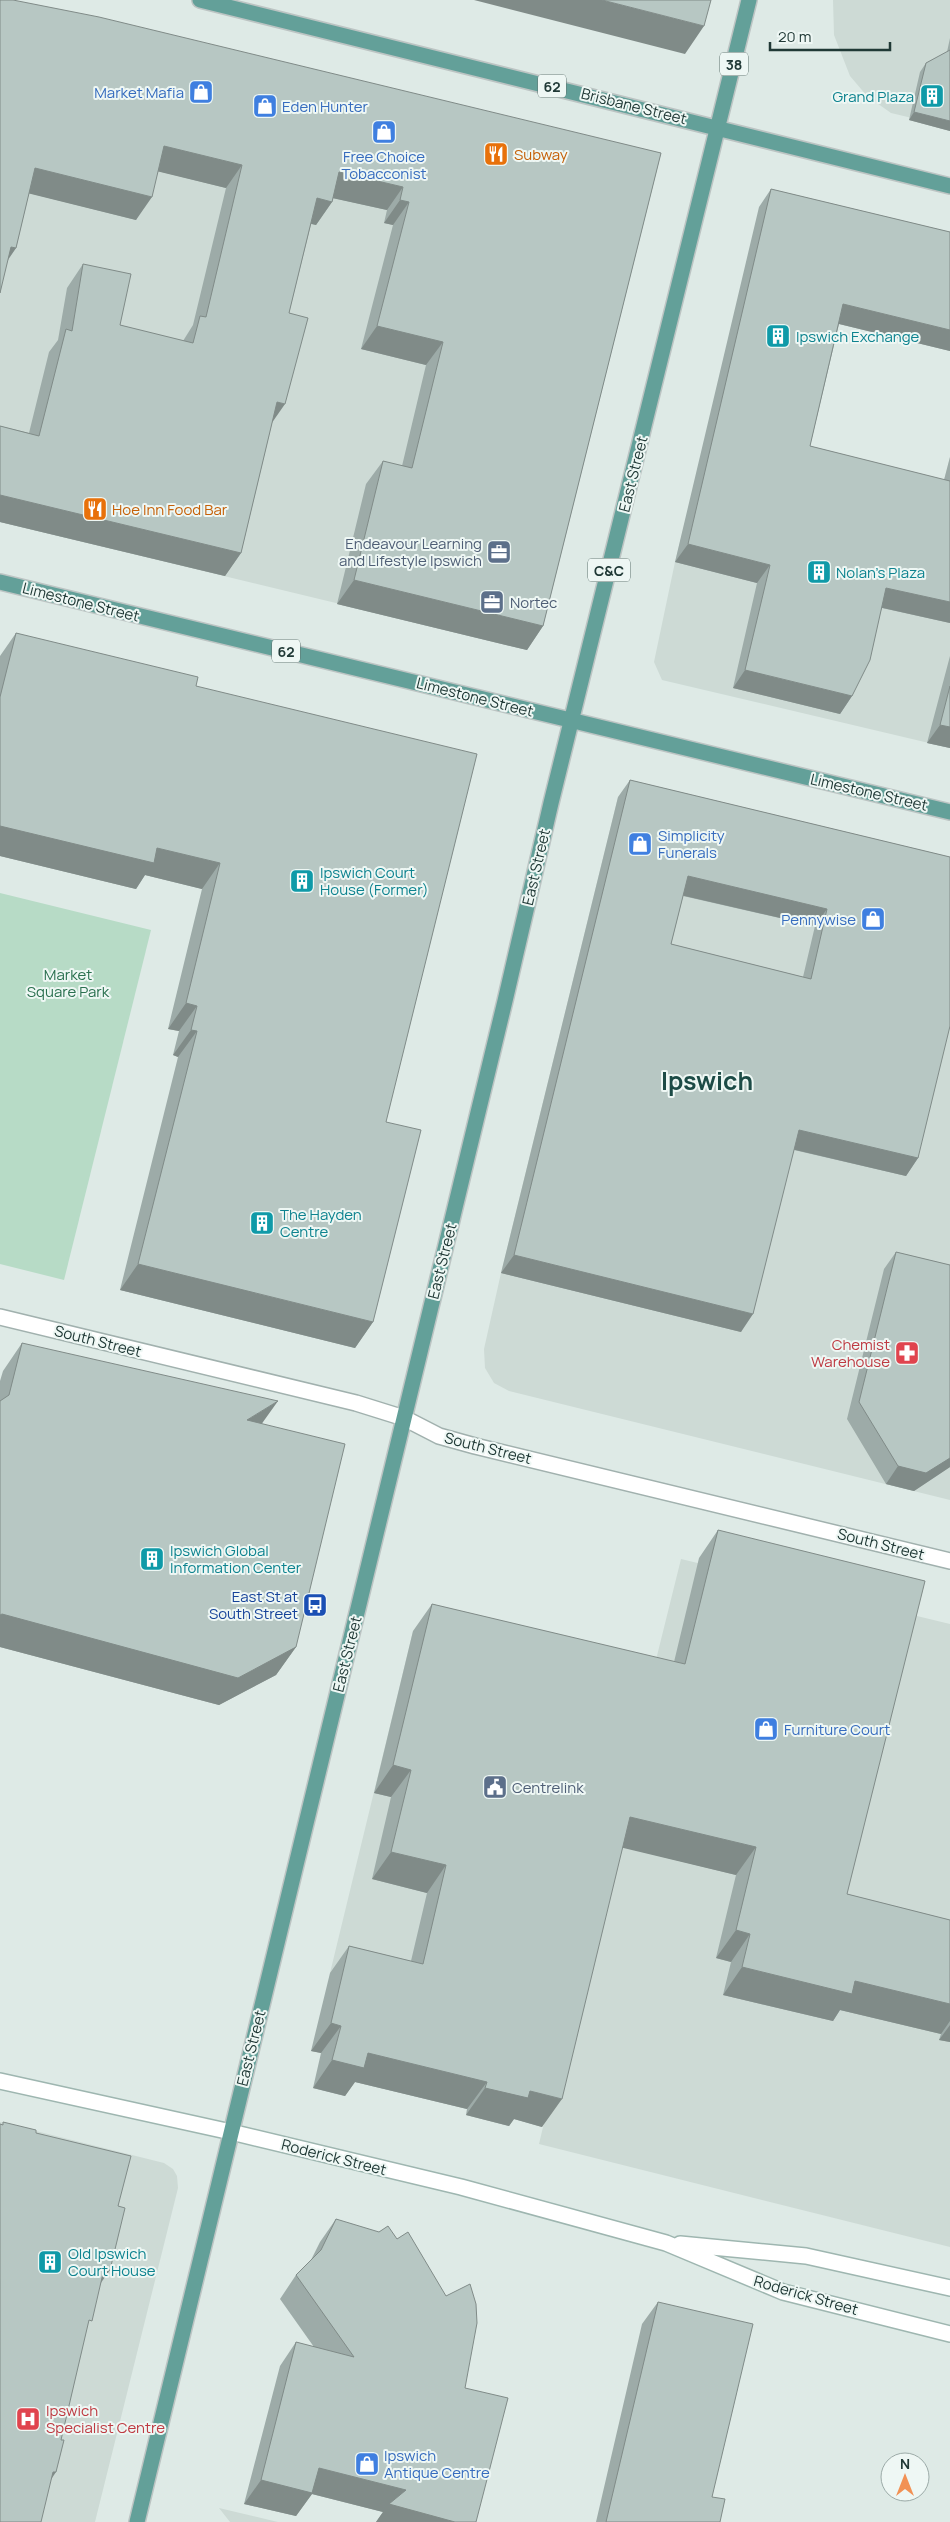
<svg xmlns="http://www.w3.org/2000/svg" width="950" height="2522" font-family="Manrope,sans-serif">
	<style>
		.built { fill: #cddad5 }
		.green { fill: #b7dbc6 }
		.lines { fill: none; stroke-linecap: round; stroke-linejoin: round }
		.street-casing { stroke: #a1b1ae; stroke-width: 18 }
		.secondary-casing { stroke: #9eb6b0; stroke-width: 18 }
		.primary-casing { stroke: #bcc4c3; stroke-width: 18 }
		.street { stroke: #fff; stroke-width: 15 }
		.secondary { stroke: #fff; stroke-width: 15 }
		.primary { stroke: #63a099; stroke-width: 15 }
		.wall { fill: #9daba8; fill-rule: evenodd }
		.shaded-wall { fill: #808b88 }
		.building { fill: #b7c7c3; stroke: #808b88; fill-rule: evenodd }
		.labels { text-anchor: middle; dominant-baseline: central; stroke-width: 4; stroke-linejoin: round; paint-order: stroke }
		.shield { fill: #eef7f4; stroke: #5e726f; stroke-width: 1 }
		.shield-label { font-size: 14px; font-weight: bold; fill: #203936 }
		.shop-label { font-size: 15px; fill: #366cbe; stroke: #eef7f4; text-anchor: start }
		.culture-label { font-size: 15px; fill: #0d838f; stroke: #eef7f4; text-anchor: start }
		.street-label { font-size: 15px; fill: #203936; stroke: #eef7f4 }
		.food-label { font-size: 15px; fill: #c56008; stroke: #eef7f4; text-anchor: start }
		.service-label { font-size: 15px; fill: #4e5e75; stroke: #eef7f4; text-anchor: start }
		.park-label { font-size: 15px; fill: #2a704f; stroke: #eef7f4 }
		.health-label { font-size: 15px; fill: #be3a42; stroke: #eef7f4; text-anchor: end }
		.transit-label { font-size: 15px; fill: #164399; stroke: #eef7f4; text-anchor: end }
		.town-label { font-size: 25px; font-weight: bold; fill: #1c4b46; stroke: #eef7f4 }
	</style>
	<rect width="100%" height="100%" fill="#deeae6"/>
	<path class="built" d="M 833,0 L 950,0 L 950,127 L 891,113 L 867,96 L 850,76 L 834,35 Z
		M 0,23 L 482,138 L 527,649 L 0,522 Z
		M 705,442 L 939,499 L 950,457 L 950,748 L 662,680 L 654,662 L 675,562 Z
		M 618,797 L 950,879 L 950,1500 L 509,1391 L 494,1383 L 485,1368 L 484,1349 L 501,1273 Z
		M 681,1559 L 950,1624 L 950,2247 L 539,2144 L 566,2030 L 330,1973 L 413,1631 L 649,1688 Z
		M 0,2122 L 164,2163 L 173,2169 L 177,2176 L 178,2188 L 95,2522 L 0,2522 Z
		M 219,2508 L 278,2522 L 230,2522 Z"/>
	<path class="green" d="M 0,893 L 151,930 L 64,1280 L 0,1264 Z"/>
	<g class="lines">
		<defs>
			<path id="street" d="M 0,1317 L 356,1403 L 404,1418 L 439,1436 L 475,1446 L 950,1561"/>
			<path id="secondary" d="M 0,2081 L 231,2132 L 461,2187 L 666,2243 L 783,2292 L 950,2334
				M 680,2244 L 806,2256 L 950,2288"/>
			<path id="primary" d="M 200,0 L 950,186
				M 0,582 L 950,812
				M 137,2522 L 505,1001 L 551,803 L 749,0"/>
		</defs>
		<use href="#street" class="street-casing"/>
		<use href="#secondary" class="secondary-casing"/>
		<use href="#primary" class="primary-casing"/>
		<use href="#street" class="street"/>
		<use href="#secondary" class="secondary"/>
		<use href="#primary" class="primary"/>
	</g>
	<path class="wall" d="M 0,0 L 661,153 L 543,626 L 527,650 L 337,604 L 366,484 L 383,461 L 402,466 L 426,365 L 361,349 L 393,225 L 384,223 L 387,210 L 333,198 L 332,202 L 316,225 L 311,224 L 289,313 L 272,423 L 241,553 L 225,576 L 0,522 L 0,426 L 29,433 L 49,352 L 58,340 L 67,288 L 83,264 L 120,325 L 183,341 L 193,325 L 226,188 L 158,171 L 136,220 L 29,193 L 16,248 L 8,260 Z
		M 950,38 L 950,131 L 909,120 L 920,72 L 926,63 L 947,52 Z
		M 771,189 L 950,232 L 950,351 L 839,324 L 810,446 L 944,480 L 950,457 L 950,623 L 882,608 L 852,696 L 840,714 L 733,688 L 757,583 L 675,562 L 759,207 Z
		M 16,633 L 196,686 L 386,1122 L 373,1322 L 355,1348 L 120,1290 L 178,1057 L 173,1055 L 179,1031 L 168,1029 L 202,889 L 145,875 L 136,889 L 0,856 L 0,656 Z
		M 950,656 L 950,748 L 927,743 Z
		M 630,780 L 950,857 L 918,1158 L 906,1176 L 794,1150 L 741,1332 L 501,1273 L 618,797 ZM 683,896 L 815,926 L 803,977 L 671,944 Z
		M 896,1252 L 950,1265 L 950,1467 L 914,1491 L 886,1484 L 847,1419 L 884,1269 Z
		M 22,1343 L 262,1423 L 296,1647 L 276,1675 L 219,1705 L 0,1647 L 0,1381 L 3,1371 Z
		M 718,1530 L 847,1894 L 950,1920 L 950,2042 L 939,2040 L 941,2034 L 840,2010 L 833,2021 L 723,1995 L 731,1962 L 716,1958 L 736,1875 L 623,1847 L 542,2127 L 514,2119 L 509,2126 L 466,2115 L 467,2109 L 355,2082 L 345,2096 L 313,2088 L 321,2053 L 311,2051 L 330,1973 L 349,1946 L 411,1961 L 427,1893 L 372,1879 L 391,1797 L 374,1793 L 413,1631 L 432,1604 L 674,1662 L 699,1558 Z
		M 336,2219 L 465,2388 L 476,2522 L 376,2522 L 383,2512 L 312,2494 L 296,2516 L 244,2504 L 280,2366 L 296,2342 L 314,2347 L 280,2299 L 296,2275 L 311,2260 L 320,2242 Z
		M 658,2302 L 712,2497 L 720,2522 L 596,2522 L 642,2324 Z"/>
	<path class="shaded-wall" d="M 474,0 L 602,0 L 704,26 L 685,54 Z
		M 914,112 L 950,121 L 950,131 L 909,120 Z
		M 164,146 L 242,165 L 226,188 L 148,169 Z
		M 35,168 L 152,197 L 136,220 L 19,191 Z
		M 339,172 L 403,187 L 387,210 L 323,196 Z
		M 317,198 L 332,202 L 316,225 L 301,221 Z
		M 400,200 L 409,202 L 393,225 L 384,223 Z
		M 11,247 L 16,248 L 0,271 Z
		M 843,304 L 950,330 L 950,351 L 831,322 Z
		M 377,326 L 443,342 L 426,365 L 361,349 Z
		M 277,402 L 285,404 L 269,427 Z
		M 0,495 L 241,553 L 225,576 L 0,522 Z
		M 688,544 L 770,565 L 757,583 L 675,562 Z
		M 354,580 L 543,626 L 527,650 L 337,604 Z
		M 886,588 L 950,602 L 950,623 L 874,606 Z
		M 745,670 L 852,696 L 840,714 L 733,688 Z
		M 940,725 L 950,727 L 950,748 L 927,743 Z
		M 0,826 L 157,848 L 220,863 L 202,889 L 145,875 L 136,889 L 0,856 Z
		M 688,876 L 827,909 L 815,926 L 676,894 Z
		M 186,1003 L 197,1006 L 179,1031 L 168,1029 Z
		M 191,1030 L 197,1031 L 178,1057 L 173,1055 Z
		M 799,1130 L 918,1158 L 906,1176 L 787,1148 Z
		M 514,1255 L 753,1314 L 741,1332 L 501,1273 Z
		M 138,1264 L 373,1322 L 355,1348 L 120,1290 Z
		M 278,1401 L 258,1429 L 247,1420 Z
		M 950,1458 L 950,1467 L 914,1491 L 886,1484 L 898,1466 Z
		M 2,1614 L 296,1647 L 276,1675 L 219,1705 L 0,1647 L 0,1615 Z
		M 393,1765 L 411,1770 L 391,1797 L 374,1793 Z
		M 630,1817 L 756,1847 L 736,1875 L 611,1845 Z
		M 391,1852 L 446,1865 L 427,1893 L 372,1879 Z
		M 736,1930 L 750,1934 L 731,1962 L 716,1958 Z
		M 742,1967 L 855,1981 L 950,2004 L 950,2021 L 941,2034 L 840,2010 L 833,2021 L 723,1995 Z
		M 331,2023 L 341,2026 L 321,2053 L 311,2051 Z
		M 950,2025 L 950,2042 L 939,2040 Z
		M 368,2053 L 487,2082 L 467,2109 L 355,2082 L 345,2096 L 313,2088 L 332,2060 Z
		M 485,2088 L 530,2091 L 562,2099 L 542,2127 L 514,2119 L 509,2126 L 466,2115 Z
		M 104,2269 L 110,2270 L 93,2294 Z
		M 319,2468 L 406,2490 L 455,2522 L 376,2522 L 383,2512 L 312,2494 L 296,2516 L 244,2504 L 261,2480 Z
		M 53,2472 L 56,2472 L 40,2496 Z"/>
	<path class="building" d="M 0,0 L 13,0 L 99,17 L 661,153 L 543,626 L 354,580 L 383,461 L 412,468 L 443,342 L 377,326 L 409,202 L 400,200 L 403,187 L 339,172 L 332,202 L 317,198 L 289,313 L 308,318 L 285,404 L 277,402 L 241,553 L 0,495 L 0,426 L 39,436 L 66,329 L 72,331 L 83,264 L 131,274 L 120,325 L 193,343 L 200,316 L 206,317 L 242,165 L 164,146 L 152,197 L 35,168 L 16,248 L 11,247 L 0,293 Z
		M 602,0 L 711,0 L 704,26 Z
		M 950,50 L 950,121 L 914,112 L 926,63 Z
		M 771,189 L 950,232 L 950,330 L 843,304 L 810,446 L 950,481 L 950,602 L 886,588 L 870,660 L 852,696 L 745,670 L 770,565 L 688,544 Z
		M 16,633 L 198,677 L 196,686 L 477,754 L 386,1122 L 421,1130 L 373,1322 L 138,1264 L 197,1031 L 191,1030 L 197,1006 L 186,1003 L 220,863 L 157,848 L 154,863 L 0,826 L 0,697 Z
		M 950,686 L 950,727 L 940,725 Z
		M 630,780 L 950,857 L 950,1026 L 918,1158 L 799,1130 L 753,1314 L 514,1255 ZM 688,876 L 827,909 L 811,979 L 671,944 Z
		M 896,1252 L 950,1265 L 950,1458 L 926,1473 L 898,1466 L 859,1402 Z
		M 22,1343 L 278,1401 L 247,1420 L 345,1444 L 296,1647 L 238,1678 L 2,1614 L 0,1615 L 0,1401 L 9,1395 Z
		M 718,1530 L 925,1581 L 847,1894 L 950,1920 L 950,2004 L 855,1981 L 852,1994 L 742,1967 L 750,1934 L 736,1930 L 756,1847 L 630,1817 L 562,2099 L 530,2091 L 528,2098 L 485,2088 L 487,2082 L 368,2053 L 364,2068 L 332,2060 L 341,2026 L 331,2023 L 349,1946 L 423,1964 L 446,1865 L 391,1852 L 411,1770 L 393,1765 L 432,1604 L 685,1664 Z
		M 3,2122 L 36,2130 L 36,2133 L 131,2156 L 118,2206 L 125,2208 L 110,2270 L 104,2269 L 92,2321 L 89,2320 L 61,2440 L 64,2440 L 56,2472 L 53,2472 L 41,2522 L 0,2522 L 0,2124 L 3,2125 Z
		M 336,2219 L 379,2232 L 388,2226 L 397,2239 L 408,2232 L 446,2296 L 470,2284 L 476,2304 L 477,2323 L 465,2388 L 508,2398 L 476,2522 L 455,2522 L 389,2504 L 406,2490 L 319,2468 L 312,2493 L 261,2480 L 296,2342 L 354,2357 L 296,2275 L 321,2250 Z
		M 658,2302 L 753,2324 L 712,2497 L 725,2499 L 720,2522 L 606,2522 Z"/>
	<defs>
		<symbol id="shop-square" viewBox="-11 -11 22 22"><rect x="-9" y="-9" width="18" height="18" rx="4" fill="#3f7fe0" stroke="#eef7f4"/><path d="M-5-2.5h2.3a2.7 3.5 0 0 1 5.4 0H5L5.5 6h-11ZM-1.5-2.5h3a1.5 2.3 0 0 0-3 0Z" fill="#fff"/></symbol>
		<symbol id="building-square" viewBox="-11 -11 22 22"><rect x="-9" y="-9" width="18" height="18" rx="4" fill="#0f9aa8" stroke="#eef7f4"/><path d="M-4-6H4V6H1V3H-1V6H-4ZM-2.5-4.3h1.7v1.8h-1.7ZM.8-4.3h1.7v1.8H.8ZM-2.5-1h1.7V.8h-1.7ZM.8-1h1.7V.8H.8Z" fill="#fff"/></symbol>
		<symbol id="restaurant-square" viewBox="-11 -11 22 22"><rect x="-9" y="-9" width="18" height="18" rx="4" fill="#e8710a" stroke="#eef7f4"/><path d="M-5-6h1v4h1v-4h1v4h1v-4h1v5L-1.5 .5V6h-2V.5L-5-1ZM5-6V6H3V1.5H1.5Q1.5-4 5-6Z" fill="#fff"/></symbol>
		<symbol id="office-square" viewBox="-11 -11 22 22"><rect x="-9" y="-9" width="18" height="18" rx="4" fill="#5c6f8a" stroke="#eef7f4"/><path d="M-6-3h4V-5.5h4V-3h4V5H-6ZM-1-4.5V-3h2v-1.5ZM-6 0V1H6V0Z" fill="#fff"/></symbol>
		<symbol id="pharmacy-square" viewBox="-11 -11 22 22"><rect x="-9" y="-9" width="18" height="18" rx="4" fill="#e0444e" stroke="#eef7f4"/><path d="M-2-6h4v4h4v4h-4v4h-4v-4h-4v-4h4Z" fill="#fff"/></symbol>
		<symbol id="bus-square" viewBox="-11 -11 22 22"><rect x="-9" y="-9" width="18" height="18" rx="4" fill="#1a4fb4" stroke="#eef7f4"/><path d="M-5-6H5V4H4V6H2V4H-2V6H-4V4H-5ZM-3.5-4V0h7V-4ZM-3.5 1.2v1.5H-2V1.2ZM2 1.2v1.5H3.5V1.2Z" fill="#fff"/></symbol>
		<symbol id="civic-square" viewBox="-11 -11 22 22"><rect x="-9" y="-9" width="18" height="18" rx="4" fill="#5c6f8a" stroke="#eef7f4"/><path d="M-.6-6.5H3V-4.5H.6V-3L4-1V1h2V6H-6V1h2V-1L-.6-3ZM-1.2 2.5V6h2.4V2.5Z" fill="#fff"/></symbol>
		<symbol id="hospital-square" viewBox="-11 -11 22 22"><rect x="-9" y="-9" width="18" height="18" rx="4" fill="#e0444e" stroke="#eef7f4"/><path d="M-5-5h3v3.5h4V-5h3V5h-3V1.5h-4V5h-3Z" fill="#fff"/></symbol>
	</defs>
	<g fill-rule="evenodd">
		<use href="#shop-square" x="187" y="78" width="28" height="28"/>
		<use href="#building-square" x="918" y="82" width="28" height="28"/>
		<use href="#shop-square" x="251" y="92" width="28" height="28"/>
		<use href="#shop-square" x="370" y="118" width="28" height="28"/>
		<use href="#restaurant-square" x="482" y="140" width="28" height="28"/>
		<use href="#building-square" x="764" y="322" width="28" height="28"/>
		<use href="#restaurant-square" x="81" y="495" width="28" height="28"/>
		<use href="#office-square" x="485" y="538" width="28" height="28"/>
		<use href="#building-square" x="805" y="558" width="28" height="28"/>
		<use href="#office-square" x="478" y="588" width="28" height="28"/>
		<use href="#shop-square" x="626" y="830" width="28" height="28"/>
		<use href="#building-square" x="288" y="867" width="28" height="28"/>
		<use href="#shop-square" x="859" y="905" width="28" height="28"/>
		<use href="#building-square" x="248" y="1209" width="28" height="28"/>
		<use href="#pharmacy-square" x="893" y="1339" width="28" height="28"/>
		<use href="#building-square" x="138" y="1545" width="28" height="28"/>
		<use href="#bus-square" x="301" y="1591" width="28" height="28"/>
		<use href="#shop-square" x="752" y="1715" width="28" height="28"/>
		<use href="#civic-square" x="481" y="1773" width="28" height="28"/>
		<use href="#building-square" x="36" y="2248" width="28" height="28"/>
		<use href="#hospital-square" x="14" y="2405" width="28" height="28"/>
		<use href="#shop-square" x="353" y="2450" width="28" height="28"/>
	</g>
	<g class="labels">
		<g class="shield">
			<rect x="720" y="52.5" width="28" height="23" rx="4"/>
			<rect x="538" y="74.5" width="28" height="23" rx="4"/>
			<rect x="588" y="558.5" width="42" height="23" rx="4"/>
			<rect x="272" y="639.5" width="28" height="23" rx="4"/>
		</g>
		<g class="shield-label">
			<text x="734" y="64">38</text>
			<text x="552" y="86">62</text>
			<text x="609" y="570">C&amp;C</text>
			<text x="286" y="651">62</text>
		</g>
		<g class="shop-label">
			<text x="184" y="92" text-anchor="end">Market Mafia</text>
			<text x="282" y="106">Eden Hunter</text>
			<text x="384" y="156" text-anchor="middle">Free Choice<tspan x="384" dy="17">Tobacconist</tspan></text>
			<text x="658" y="835">Simplicity<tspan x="658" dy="17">Funerals</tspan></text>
			<text x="856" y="919" text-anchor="end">Pennywise</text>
			<text x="784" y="1729">Furniture Court</text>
			<text x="384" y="2455">Ipswich<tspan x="384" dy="17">Antique Centre</tspan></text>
		</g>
		<g class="culture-label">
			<text x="914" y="96" text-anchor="end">Grand Plaza</text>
			<text x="796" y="336">Ipswich Exchange</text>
			<text x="836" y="572">Nolan's Plaza</text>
			<text x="320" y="872">Ipswich Court<tspan x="320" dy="17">House (Former)</tspan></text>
			<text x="280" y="1214">The Hayden<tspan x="280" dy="17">Centre</tspan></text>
			<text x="170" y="1550">Ipswich Global<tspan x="170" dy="17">Information Center</tspan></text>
			<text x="68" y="2253">Old Ipswich<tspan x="68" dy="17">Court House</tspan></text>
		</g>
		<g class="street-label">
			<text transform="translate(634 106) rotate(14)">Brisbane Street</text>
			<text transform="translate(633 474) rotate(-76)">East Street</text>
			<text transform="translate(81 602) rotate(14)">Limestone Street</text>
			<text transform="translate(475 697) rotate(14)">Limestone Street</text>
			<text transform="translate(869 792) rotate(13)">Limestone Street</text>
			<text transform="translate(536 867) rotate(-77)">East Street</text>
			<text transform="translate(442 1261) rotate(-76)">East Street</text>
			<text transform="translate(98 1341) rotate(14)">South Street</text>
			<text transform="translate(488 1448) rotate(14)">South Street</text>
			<text transform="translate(881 1544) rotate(14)">South Street</text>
			<text transform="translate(347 1654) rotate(-76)">East Street</text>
			<text transform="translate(251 2048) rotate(-76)">East Street</text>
			<text transform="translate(334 2157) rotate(14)">Roderick Street</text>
			<text transform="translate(806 2295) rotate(16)">Roderick Street</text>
		</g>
		<g class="food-label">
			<text x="514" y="154">Subway</text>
			<text x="112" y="509">Hoe Inn Food Bar</text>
		</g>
		<g class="service-label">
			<text x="482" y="543" text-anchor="end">Endeavour Learning<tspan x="482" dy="17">and Lifestyle Ipswich</tspan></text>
			<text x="510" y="602">Nortec</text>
			<text x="512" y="1787">Centrelink</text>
		</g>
		<g class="park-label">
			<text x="68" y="974">Market<tspan x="68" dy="17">Square Park</tspan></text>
		</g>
		<g class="health-label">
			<text x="890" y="1344">Chemist<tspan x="890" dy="17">Warehouse</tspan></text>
			<text x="46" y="2410" text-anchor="start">Ipswich<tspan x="46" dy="17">Specialist Centre</tspan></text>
		</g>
		<g class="transit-label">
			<text x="298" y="1596">East St at<tspan x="298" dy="17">South Street</tspan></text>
		</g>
		<g class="town-label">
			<text x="707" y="1080">Ipswich</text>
		</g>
	</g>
	<g transform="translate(905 2477)"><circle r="24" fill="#eef7f4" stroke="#9caba8"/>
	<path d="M0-4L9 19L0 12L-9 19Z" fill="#f29154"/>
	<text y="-8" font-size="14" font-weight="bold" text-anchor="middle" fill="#203936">N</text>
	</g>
	<path d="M770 42v8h120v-8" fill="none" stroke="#203936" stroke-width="2.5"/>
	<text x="778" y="42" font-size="15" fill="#203936" stroke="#eef7f4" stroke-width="4" paint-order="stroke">20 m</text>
</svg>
